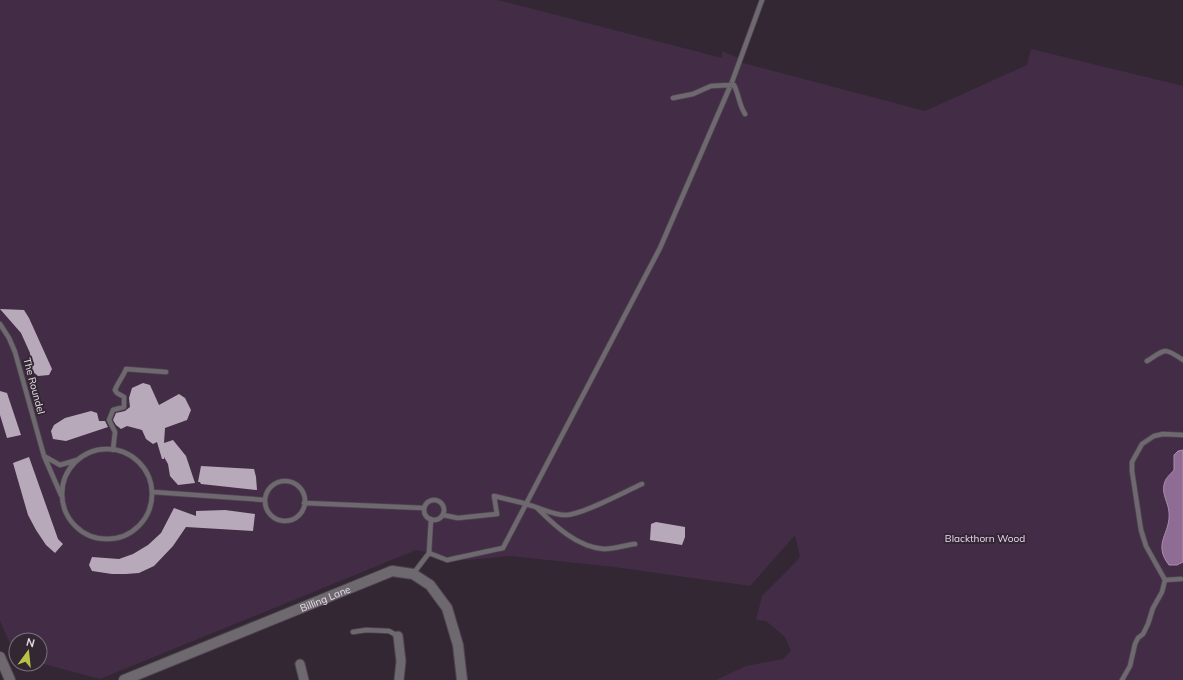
<svg xmlns="http://www.w3.org/2000/svg" width="1183" height="680" font-family="Mulish,sans-serif">
	<style>
		.green { fill: #432c46 }
		.water { fill: #8f6c94; stroke: #a98ead }
		.building { fill: #b8a9ba }
		.lines { fill: none; stroke-linecap: round; stroke-linejoin: round }
		.service-casing { stroke: #504451; stroke-width: 6 }
		.minor-casing { stroke: #504451; stroke-width: 11 }
		.tertiary-casing { stroke: #504451; stroke-width: 12 }
		.service { stroke: #6e686f; stroke-width: 4.5 }
		.minor { stroke: #6e686f; stroke-width: 9 }
		.tertiary { stroke: #6e686f; stroke-width: 10 }
		.service-bridge-casing { stroke: #504451; stroke-width: 6; stroke-linecap: butt }
		.service-bridge { stroke: #6e686f; stroke-width: 4.5 }
		.labels { text-anchor: middle; dominant-baseline: central; stroke-width: 4; stroke-linejoin: round; paint-order: stroke }
		.street-label { font-size: 10px; fill: #e6dee7; stroke: #332734 }
		.park-label { font-size: 10px; fill: #f6d5fa; stroke: #332734 }
	</style>
	<rect width="100%" height="100%" fill="#332734"/>
	<path class="green" d="M 0,0 L 498,0 L 722,58 L 722,51 L 741,59 L 739,62 L 925,111 L 1027,65 L 1031,49 L 1183,86 L 1183,680 L 716,680 L 746,666 L 783,659 L 791,651 L 785,637 L 766,621 L 756,620 L 762,596 L 790,568 L 800,557 L 795,535 L 750,586 L 614,567 L 510,556 L 468,560 L 416,550 L 100,679 L 40,663 L 40,640 L 16,640 L 16,657 L 0,621 Z"/>
	<path class="water" d="M 1183,450 L 1183,562 L 1177,565 L 1169,565 C 1152,543 1171,534 1169,512 C 1168,502 1162,495 1164,485 C 1165,478 1170,475 1174,470 L 1174,455 L 1178,451 Z"/>
	<path class="building" d="M 0,309 L 24,310 L 29,318 L 52,369 L 49,375 L 38,376 L 32,371 L 30,353 L 21,333 Z
		M 143,383 L 150,385 L 159,405 L 179,394 L 185,398 L 191,410 L 187,420 L 165,428 L 164,443 L 173,440 L 186,456 L 195,483 L 178,485 L 170,476 L 168,464 L 164,457 L 164,459 L 162,459 L 157,442 L 153,444 L 146,439 L 142,430 L 127,426 L 121,429 L 116,425 L 113,420 L 116,413 L 125,411 L 130,407 L 129,398 L 132,388 Z
		M 0,391 L 7,393 L 21,435 L 7,438 L 0,415 Z
		M 91,411 L 97,413 L 99,421 L 105,421 L 108,427 L 66,441 L 53,439 L 51,431 L 54,425 L 65,418 Z
		M 29,457 L 58,539 L 63,544 L 55,553 L 46,545 L 36,530 L 28,515 L 13,463 Z
		M 201,466 L 254,469 L 256,477 L 257,490 L 201,484 L 200,482 L 198,482 Z
		M 174,508 L 196,516 L 196,511 L 225,510 L 255,514 L 253,531 L 186,527 L 173,546 L 154,566 L 139,573 L 126,574 L 112,574 L 92,571 L 89,565 L 92,557 L 119,559 L 133,554 L 148,545 L 161,533 Z
		M 656,522 L 685,527 L 685,537 L 682,545 L 650,540 L 651,524 Z"/>
	<g class="lines">
		<defs>
			<path id="service" d="M 731,85 L 734,85 C 739,95 739,105 745,114
				M 673,98 L 693,94 L 711,86 L 730,85
				M 0,324 L 9,338 L 15,352 L 44,456 L 61,495
				M 1147,361 C 1166,349 1164,347 1183,360
				M62 494a45 45 0 1 1 90 0a45 45 0 1 1-90 0Z
				M 113,450 L 115,432 L 109,420 L 113,410 L 124,407 L 124,397 L 117,393 L 115,390 C 118,382 123,377 126,369 L 166,372
				M 44,456 L 60,465 L 77,460
				M265 501a20 20 0 1 1 40 0a20 20 0 1 1-40 0Z
				M 153,492 L 265,500
				M424 510a10 10 0 1 1 20 0a10 10 0 1 1-20 0Z
				M 304,503 L 424,508
				M 529,505 C 541,508 553,515 565,515 C 580,516 626,491 642,484
				M 537,508 C 555,526 577,547 604,549 C 615,549 625,545 635,544
				M 443,515 L 458,518 L 497,514 L 494,496 L 523,503
				M 429,553 L 447,560 L 503,548 L 660,248 L 732,82 L 762,0
				M 413,574 L 429,553 L 431,519
				M 1181,579 L 1165,580 L 1146,546 L 1141,530 L 1132,471 L 1132,462 L 1142,444 L 1154,436 L 1163,434 L 1183,435
				M 353,632 L 366,630 L 389,631 L 398,636
				M 1122,680 L 1130,666 L 1135,644 L 1138,638 L 1143,634 L 1148,624 L 1153,608 L 1162,592 L 1165,580"/>
			<path id="minor" d="M 398,636 L 401,661 L 399,680
				M 300,664 L 304,680"/>
			<g id="tertiary">
				<path d="M 0,657 L 10,680"/>
				<path id="s1" d="M 124,680 L 392,571 L 413,574 L 430,585 L 447,608 L 458,645 L 462,680"/>
			</g>
		</defs>
		<use href="#service" class="service-casing"/>
		<use href="#minor" class="minor-casing"/>
		<use href="#tertiary" class="tertiary-casing"/>
		<use href="#service" class="service"/>
		<use href="#minor" class="minor"/>
		<use href="#tertiary" class="tertiary"/>
		<defs>
			<path id="service-bridge" d="M 730,85 L 731,85"/>
		</defs>
		<use href="#service-bridge" class="service-bridge-casing"/>
		<use href="#service-bridge" class="service-bridge"/>
	</g>
	<g class="labels">
		<g class="street-label">
			<text transform="translate(34 386) rotate(75)">The Roundel</text>
			<text stroke="none"><textPath href="#s1" startOffset="217">Billing Lane</textPath></text>
		</g>
		<g class="park-label">
			<text x="985" y="538">Blackthorn Wood</text>
		</g>
	</g>
	<g transform="translate(28 652) rotate(15)"><circle r="19" fill="#332734" stroke="#7b707c"/>
	<path d="M0-3L7 15L0 10L-7 15Z" fill="#b9c146"/>
	<text y="-6" font-size="11" font-weight="bold" text-anchor="middle" fill="#e6dee7">N</text>
	</g>
</svg>
